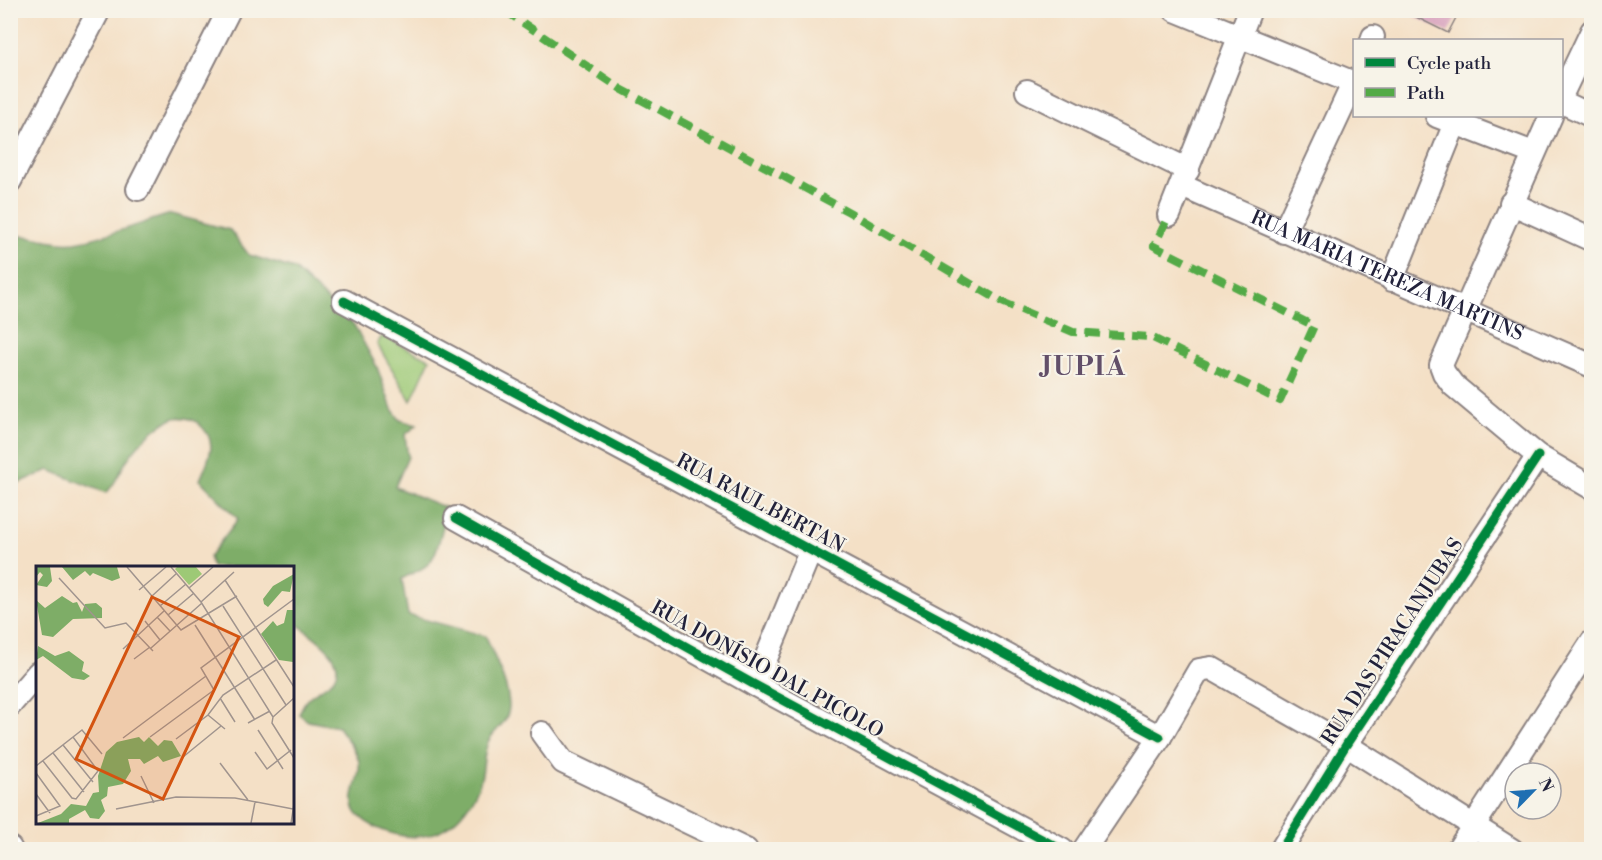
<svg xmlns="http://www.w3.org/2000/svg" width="1602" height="860" font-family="'Libre Bodoni',serif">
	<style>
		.green { fill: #9dc976; stroke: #607658; stroke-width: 1.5 }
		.forest { fill: #7ead67; stroke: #506851; stroke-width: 1.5 }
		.building { fill: #d8a2be }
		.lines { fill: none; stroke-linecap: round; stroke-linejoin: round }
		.minor-casing { stroke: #8b8180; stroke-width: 26 }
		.minor { stroke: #fff; stroke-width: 22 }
		.quiet { stroke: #53aa46; stroke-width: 8; stroke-dasharray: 15 8; stroke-linecap: butt }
		.cycleway-casing { stroke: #f7f3e8; stroke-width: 13 }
		.cycleway { stroke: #00873e; stroke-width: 9 }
		.labels { text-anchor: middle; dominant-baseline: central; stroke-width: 4.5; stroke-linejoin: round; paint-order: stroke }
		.street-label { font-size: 20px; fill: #22223b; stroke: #f7f3e8 }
		.district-label { font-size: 26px; font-weight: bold; letter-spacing: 1.5px; fill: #624f69; stroke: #f7f3e8 }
		.inset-road { fill: none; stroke: #a0948e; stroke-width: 1.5 }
		.view { fill: #d45411; fill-opacity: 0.15; stroke: #d45411; stroke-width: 3 }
		.inset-edge { fill: none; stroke: #22223b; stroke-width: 3 }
	</style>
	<rect width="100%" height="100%" fill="#f7f3e8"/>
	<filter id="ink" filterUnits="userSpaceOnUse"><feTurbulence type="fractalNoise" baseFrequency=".0167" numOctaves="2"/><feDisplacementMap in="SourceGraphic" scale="12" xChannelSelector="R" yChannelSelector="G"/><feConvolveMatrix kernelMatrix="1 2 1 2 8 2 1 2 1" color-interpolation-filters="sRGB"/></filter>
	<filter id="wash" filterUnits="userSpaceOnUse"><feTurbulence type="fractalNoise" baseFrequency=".008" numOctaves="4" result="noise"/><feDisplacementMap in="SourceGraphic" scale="24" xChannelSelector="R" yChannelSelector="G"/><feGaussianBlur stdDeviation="1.35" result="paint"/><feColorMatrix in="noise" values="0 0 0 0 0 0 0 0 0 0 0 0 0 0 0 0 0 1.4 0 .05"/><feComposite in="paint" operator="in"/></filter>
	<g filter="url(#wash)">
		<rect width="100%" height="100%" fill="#f4e0c6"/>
		<path class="green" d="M 382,336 L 430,359 L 411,401 L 377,344 Z"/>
		<path class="forest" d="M 171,214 L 230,230 L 249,255 L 294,269 L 354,325 L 377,367 L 392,409 L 400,420 L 417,425 L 405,435 L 408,457 L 395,487 L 449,509 C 441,524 440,554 427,565 C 420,571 410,574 402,579 L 408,615 L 486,636 C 494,658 508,682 509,705 C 510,721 496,728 489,740 C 482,753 485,771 479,785 C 464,821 437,843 398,835 C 384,832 369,826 358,815 C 344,799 362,779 359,762 C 357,750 345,737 338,727 L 308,721 L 299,714 C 307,694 312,696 328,684 C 357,661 308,633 293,621 L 292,568 L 212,567 L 209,557 L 238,519 L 200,480 C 209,457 220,442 198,423 C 192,418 179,416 172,419 C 154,426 132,450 123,467 C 117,477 115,485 106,493 L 49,470 L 19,483 L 11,484 L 11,236 C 33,233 52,245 75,242 C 107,237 140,223 171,214 Z"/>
		<g id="blocks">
			<path class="building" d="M 1402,10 L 1460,10 L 1448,33 Z"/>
		</g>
	</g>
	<g filter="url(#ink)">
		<use href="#blocks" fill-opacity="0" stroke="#8b8180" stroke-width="1.5"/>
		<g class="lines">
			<defs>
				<g id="minor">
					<path d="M 1175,10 L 1354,83"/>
					<path d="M 1372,40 L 1373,37"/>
					<path d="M 1027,91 L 1188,170"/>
					<path d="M 1562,94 L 1592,31"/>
					<path d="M 1562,102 L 1592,116"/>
					<path d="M 1437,116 L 1533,153"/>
					<path d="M 1551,116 L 1441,365 L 1444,373 L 1453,385 L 1538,456 L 1592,488"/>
					<path d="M 10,181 L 99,10"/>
					<path id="s1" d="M 1182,186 L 1592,366"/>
					<path d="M 138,189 L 229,10"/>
					<path d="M 1511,203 L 1592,240"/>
					<path d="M 1169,215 L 1250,10"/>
					<path d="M 1284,232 L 1354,82"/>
					<path d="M 1392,280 L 1455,123"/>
					<path d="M 344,301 L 1160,737"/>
					<path d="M 456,518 L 755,685 L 1062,850"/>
					<path d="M 755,685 L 810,552"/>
					<path d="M 10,705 L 38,673"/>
					<path d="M 542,733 L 563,762 L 746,850"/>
					<path d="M 10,848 L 11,850"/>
					<path d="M 1084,850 L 1160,737 L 1199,670 L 1211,668 L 1346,745 L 1512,850"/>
					<path d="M 1281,850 L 1346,745 L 1538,456"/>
					<path d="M 1458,850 L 1592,642"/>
				</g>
			</defs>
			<use href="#minor" class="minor-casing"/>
			<use href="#minor" class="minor"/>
			<path class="quiet" d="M 504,10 L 621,89 L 849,212 L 1002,302 L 1073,332 L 1151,337 L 1280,401 L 1314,326 L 1154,246 L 1169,215"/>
			<defs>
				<path id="cycleway" d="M 344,301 L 1160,737
					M 456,518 L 755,685 L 1062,850
					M 1281,850 L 1346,745 L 1538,456"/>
			</defs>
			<use href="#cycleway" class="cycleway-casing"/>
			<use href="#cycleway" class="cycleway"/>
		</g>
	</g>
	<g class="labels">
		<g class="street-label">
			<text stroke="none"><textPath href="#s1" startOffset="224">RUA MARIA TEREZA MARTINS</textPath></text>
			<text transform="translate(760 504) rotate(28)">RUA RAUL BERTAN</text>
			<text transform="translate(1393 642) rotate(-57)">RUA DAS PIRACANJUBAS</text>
			<text transform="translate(767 670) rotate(29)">RUA DONÍSIO DAL PICOLO</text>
		</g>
		<g class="district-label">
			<text x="1084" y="367">JUPIÁ</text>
		</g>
	</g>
	<g transform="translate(36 566)">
		<rect width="258" height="258" fill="#f4e0c6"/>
		<path d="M 141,1 L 160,1 L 166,8 L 153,19 L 139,3 Z" fill="#9dc976"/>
		<path d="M 0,1 L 14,1 L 16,15 L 11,21 L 0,19 L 7,9 L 4,6 L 0,11 ZM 26,1 L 81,1 L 84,12 L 76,15 L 57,7 L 54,10 L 49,5 L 37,14 ZM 258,8 L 254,26 L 246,25 L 232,41 L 228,38 L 227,33 L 237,20 ZM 26,30 L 37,37 L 41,36 L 46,46 L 49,38 L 60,37 L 66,42 L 66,52 L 37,53 L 17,71 L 6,69 L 0,34 L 9,42 ZM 251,44 L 258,44 L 257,96 L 243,94 L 225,68 L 237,55 L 241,60 L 248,57 ZM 2,80 L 19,90 L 33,85 L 48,96 L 46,105 L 54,110 L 48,114 L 36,112 L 7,90 L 0,94 ZM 103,171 L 108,176 L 113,171 L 122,180 L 128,174 L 136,175 L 145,190 L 127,196 L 122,190 L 108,198 L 104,193 L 92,193 L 95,205 L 87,218 L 72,221 L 71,230 L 65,234 L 69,245 L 63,253 L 54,252 L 49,244 L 33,253 L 33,257 L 2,257 L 25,248 L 35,238 L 50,240 L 57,227 L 63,226 L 62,210 L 70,186 L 81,176 Z" fill="#7ead67"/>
		<path class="inset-road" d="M 91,1 L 145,64 L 201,30M 135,1 L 165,36 L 237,151M 23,12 L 69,62 L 90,57 L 117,85M 189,14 L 258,121M 153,22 L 177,1M 103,24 L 130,1M 116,30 L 141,7M 165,36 L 198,6M 124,40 L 150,18M 187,40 L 250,139M 132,49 L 158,27M 121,51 L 134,65M 109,55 L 124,74M 159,59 L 219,154M 115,82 L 166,37M 87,83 L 128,45M 98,93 L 114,81M 178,124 L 165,102 L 258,33M 184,132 L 199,156M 172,149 L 189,163M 237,151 L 236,157 L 258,192M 237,151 L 258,132M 212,157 L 234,145M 222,164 L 247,203M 114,171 L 178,124M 87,172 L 170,110M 140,173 L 172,149 L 187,129 L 240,94M 27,179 L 57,216M 219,186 L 231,203 L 255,184M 17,187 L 48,226M 147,191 L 185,160M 7,195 L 36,232 L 40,233 L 62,205 L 37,171M 184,197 L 212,234M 0,200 L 46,164 L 66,188M 0,207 L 24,240 L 0,250M 105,210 L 118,237M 0,228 L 14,247M 80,243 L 140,231 L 199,232 L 257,243M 215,257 L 219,236M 255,257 L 258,238"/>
		<path class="view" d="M 116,31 L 203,71 L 127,233 L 40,193 Z"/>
		<rect width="258" height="258" class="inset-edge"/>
	</g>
	<rect width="1602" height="860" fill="none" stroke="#f7f3e8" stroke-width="36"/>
	<rect x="1353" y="39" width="210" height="78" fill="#f7f3e8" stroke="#a29fa3" stroke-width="1.5"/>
	<rect x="1365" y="58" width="30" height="9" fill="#00873e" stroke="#a29fa3" stroke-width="1.5"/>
	<text x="1407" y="69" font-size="18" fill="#22223b">Cycle path</text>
	<rect x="1365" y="88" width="30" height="9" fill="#53aa46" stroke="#a29fa3" stroke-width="1.5"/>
	<text x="1407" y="99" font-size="18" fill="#22223b">Path</text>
	<g transform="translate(1533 791) rotate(65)"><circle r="28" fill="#f7f3e8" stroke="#a29fa3" stroke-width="1.5"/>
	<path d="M0-4.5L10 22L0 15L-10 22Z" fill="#1f6fb2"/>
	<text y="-9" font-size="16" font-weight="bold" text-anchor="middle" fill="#22223b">N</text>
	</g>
</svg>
